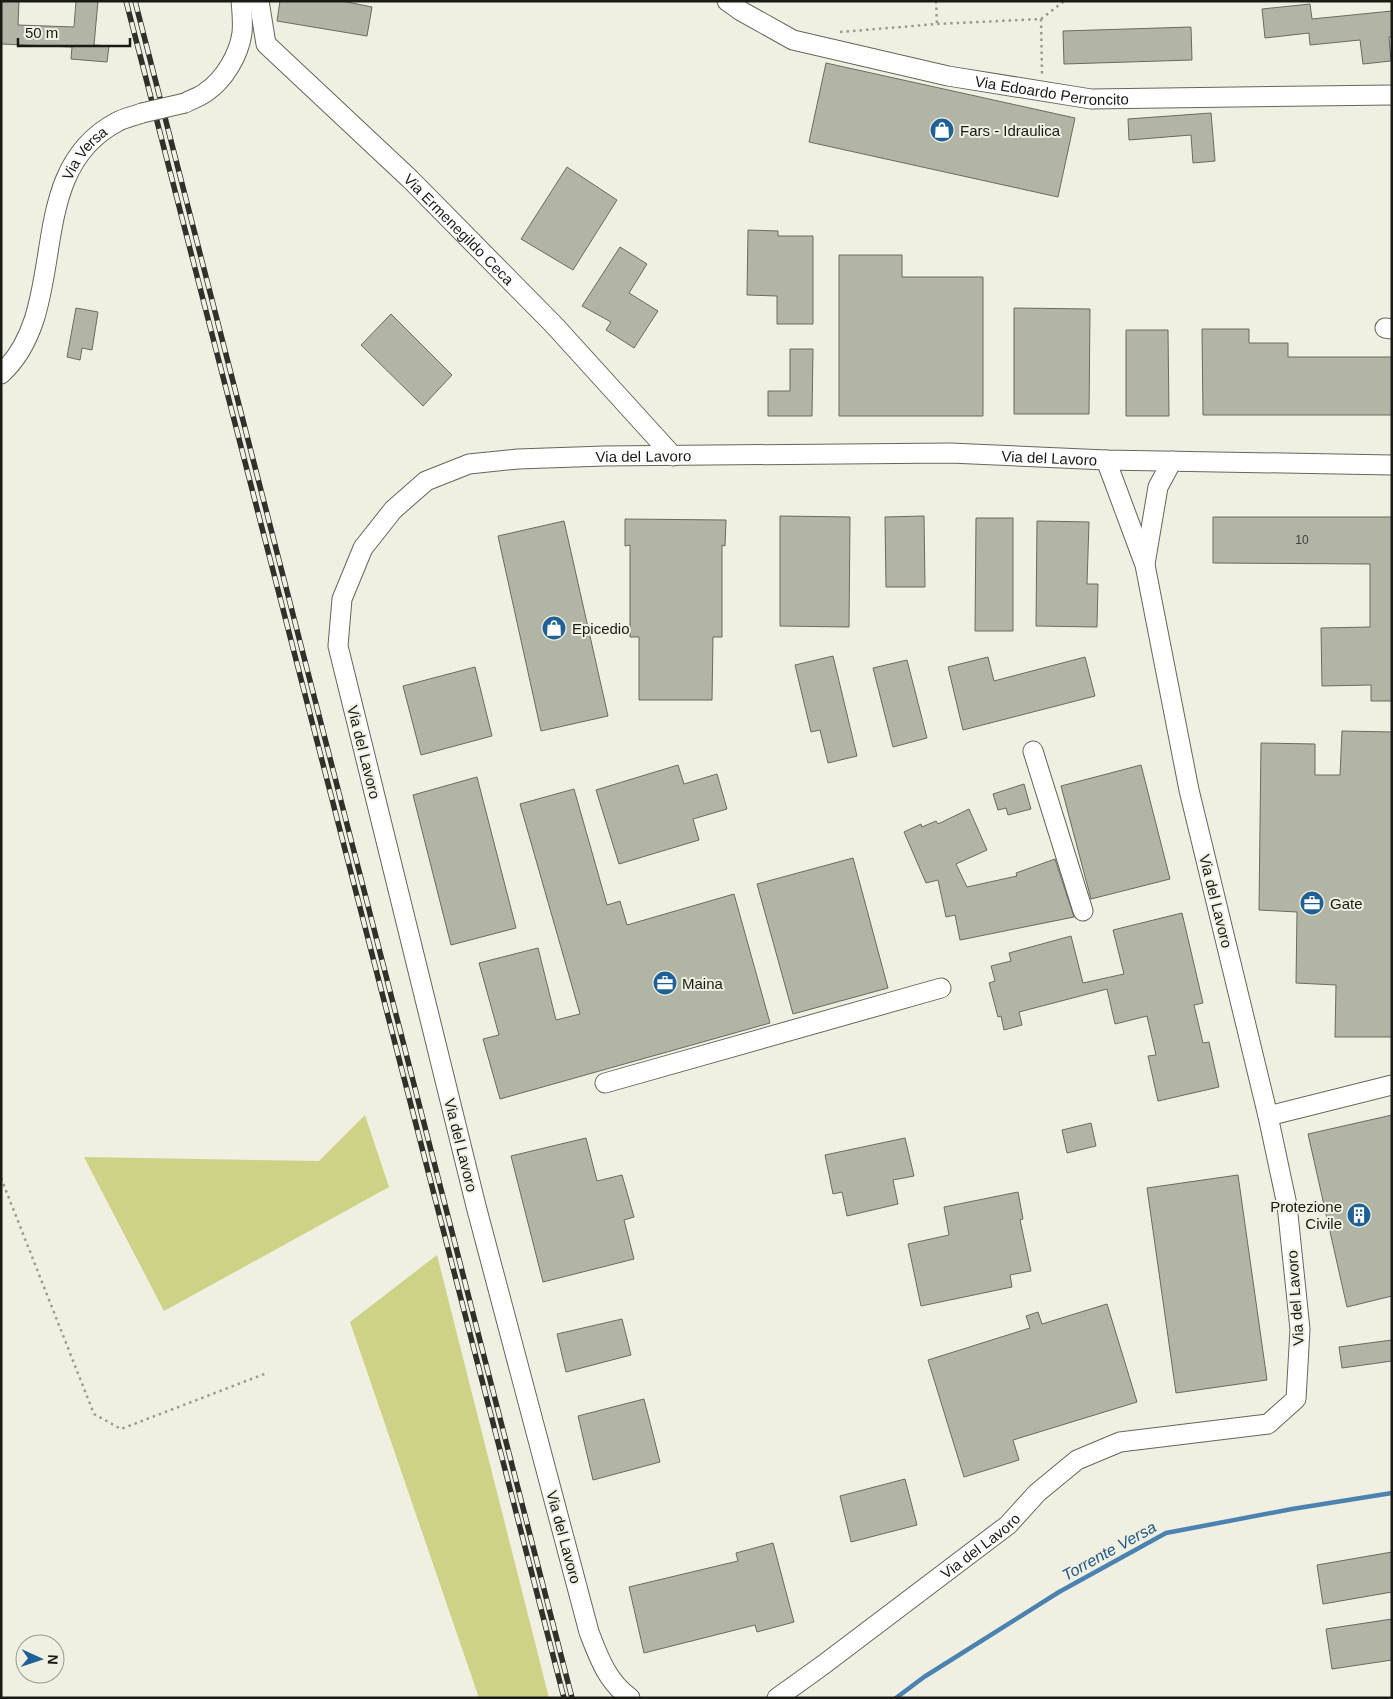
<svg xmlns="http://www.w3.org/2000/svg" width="1393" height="1699" font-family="Helvetica,sans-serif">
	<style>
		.green { fill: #cdd286 }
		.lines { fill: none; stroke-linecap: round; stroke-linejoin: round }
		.stream { stroke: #4c82b0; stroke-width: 4.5 }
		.building { fill: #b2b4a6; stroke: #6a6b5f }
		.minor-casing { stroke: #65665a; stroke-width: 21 }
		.path { stroke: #9a9a90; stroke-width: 2.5; stroke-dasharray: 2.5 4; stroke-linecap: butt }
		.minor { stroke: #fff; stroke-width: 19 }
		.rail-casing { stroke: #31312b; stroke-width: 5.5 }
		.rail { stroke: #eff0e2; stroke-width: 4; stroke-dasharray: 11; stroke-linecap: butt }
		.minor-bridge-casing { stroke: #65665a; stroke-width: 21; stroke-linecap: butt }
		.minor-bridge { stroke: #fff; stroke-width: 19 }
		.labels { text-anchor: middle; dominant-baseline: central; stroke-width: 4; stroke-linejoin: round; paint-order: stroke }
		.number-label { font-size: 12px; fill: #404039 }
		.street-label { font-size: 15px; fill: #1a1a15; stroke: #eff0e2 }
		.poi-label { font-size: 15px; fill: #1a1a15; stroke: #eff0e2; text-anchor: start }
		.water-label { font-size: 16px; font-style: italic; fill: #215784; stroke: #eff0e2 }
	</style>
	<rect width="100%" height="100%" fill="#eff0e2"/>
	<path class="green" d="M 365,1115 L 389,1187 L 164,1311 L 84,1157 L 319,1161 Z
		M 437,1255 L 549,1698 L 479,1698 L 350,1322 Z"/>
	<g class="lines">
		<path class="stream" d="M 896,1698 L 924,1677 L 1059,1592 L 1166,1533 L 1292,1509 L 1392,1493"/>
	</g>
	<path class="building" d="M 1,1 L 19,1 L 18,25 L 74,27 L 76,1 L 98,1 L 94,45 L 109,46 L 107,62 L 71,59 L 72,47 L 1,44 Z
		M 280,1 L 342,1 L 372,7 L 367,36 L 277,21 Z
		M 1310,4 L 1312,19 L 1392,11 L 1392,37 L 1389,37 L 1391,61 L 1363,64 L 1360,40 L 1310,45 L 1309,33 L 1265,38 L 1262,9 Z
		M 1191,27 L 1192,60 L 1064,64 L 1063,31 Z
		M 826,63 L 1075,118 L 1058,197 L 809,142 Z
		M 1211,113 L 1215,161 L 1193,163 L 1191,135 L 1129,140 L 1128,119 Z
		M 567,167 L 617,200 L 573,270 L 521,239 Z
		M 748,230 L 778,231 L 778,236 L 813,236 L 813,324 L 777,324 L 777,296 L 747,295 Z
		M 620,247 L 647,264 L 629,293 L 658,311 L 634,348 L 606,330 L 611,322 L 582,306 Z
		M 839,255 L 902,255 L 902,277 L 983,277 L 983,416 L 839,416 Z
		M 76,308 L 98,312 L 92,350 L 82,348 L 80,360 L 67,357 Z
		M 1014,308 L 1090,309 L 1089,414 L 1014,414 Z
		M 391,314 L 452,375 L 423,406 L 361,345 Z
		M 1202,329 L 1249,329 L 1249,343 L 1288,343 L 1288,357 L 1392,357 L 1392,415 L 1203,415 Z
		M 1126,330 L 1168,330 L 1169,416 L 1126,416 Z
		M 790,349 L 813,349 L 812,416 L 768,416 L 768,391 L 790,391 Z
		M 780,516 L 850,517 L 849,627 L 780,626 Z
		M 924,516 L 925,587 L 886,587 L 885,517 Z
		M 1213,517 L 1392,517 L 1392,701 L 1371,701 L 1371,685 L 1322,686 L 1321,628 L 1370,627 L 1370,564 L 1213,563 Z
		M 976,518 L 1013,518 L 1013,631 L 975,631 Z
		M 625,519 L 726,520 L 725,546 L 722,545 L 722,637 L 713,637 L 712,700 L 639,700 L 639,637 L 630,637 L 630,545 L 625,546 Z
		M 564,521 L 608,716 L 541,731 L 498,536 Z
		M 1037,521 L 1089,522 L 1087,584 L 1098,584 L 1097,627 L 1036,626 Z
		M 833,656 L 857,756 L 828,763 L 820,730 L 811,732 L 795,665 Z
		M 988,657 L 994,681 L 1085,657 L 1095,696 L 963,730 L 948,667 Z
		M 907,660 L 927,738 L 893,747 L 873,668 Z
		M 475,667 L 492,736 L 421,755 L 403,686 Z
		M 1342,731 L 1392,732 L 1392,1037 L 1335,1037 L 1336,985 L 1296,983 L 1297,912 L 1259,910 L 1261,743 L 1315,744 L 1315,775 L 1340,775 Z
		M 678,765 L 684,784 L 717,774 L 727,809 L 693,819 L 699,840 L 619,864 L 596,790 Z
		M 1141,765 L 1170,879 L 1091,899 L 1061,786 Z
		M 477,777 L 516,928 L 451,945 L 413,795 Z
		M 1024,784 L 1031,809 L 1008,815 L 1006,808 L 998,810 L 993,794 Z
		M 574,789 L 607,905 L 620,901 L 627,925 L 734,894 L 770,1023 L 500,1099 L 483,1039 L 499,1035 L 479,963 L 538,948 L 556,1020 L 580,1014 L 520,804 Z
		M 969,809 L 987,850 L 956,864 L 967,887 L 1017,876 L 1016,873 L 1055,859 L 1074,917 L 960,940 L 955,915 L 946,917 L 938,880 L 926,883 L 904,832 L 921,824 L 922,827 L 936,821 L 938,824 Z
		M 853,858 L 888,988 L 793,1014 L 757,884 Z
		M 1182,913 L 1203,1003 L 1194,1005 L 1203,1043 L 1209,1042 L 1219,1087 L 1158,1101 L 1148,1056 L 1156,1055 L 1147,1016 L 1115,1024 L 1107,989 L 1019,1012 L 1022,1025 L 1004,1030 L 1001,1016 L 998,1017 L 989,983 L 995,981 L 991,966 L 1011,961 L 1009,953 L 1071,936 L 1083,983 L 1124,974 L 1113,930 Z
		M 1392,1115 L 1392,1296 L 1347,1307 L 1308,1134 Z
		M 1091,1123 L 1096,1146 L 1067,1153 L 1062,1130 Z
		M 586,1138 L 597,1181 L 622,1175 L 634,1217 L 624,1220 L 634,1259 L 543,1282 L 511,1156 Z
		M 905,1138 L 914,1176 L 893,1180 L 898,1204 L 847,1216 L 842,1192 L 833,1194 L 825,1155 Z
		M 1238,1175 L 1267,1380 L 1176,1393 L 1147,1188 Z
		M 1018,1192 L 1023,1219 L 1020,1220 L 1031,1271 L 1010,1275 L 1012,1287 L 921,1306 L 908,1244 L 949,1235 L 944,1207 Z
		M 1107,1304 L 1137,1402 L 1013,1440 L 1019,1460 L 964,1477 L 928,1360 L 1030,1328 L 1026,1316 L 1038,1312 L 1042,1324 Z
		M 622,1319 L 631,1355 L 566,1372 L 557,1334 Z
		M 1392,1340 L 1392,1361 L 1342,1368 L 1339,1347 Z
		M 644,1399 L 660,1462 L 593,1480 L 578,1416 Z
		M 905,1479 L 917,1525 L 851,1542 L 840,1496 Z
		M 773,1543 L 794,1622 L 757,1632 L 755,1625 L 644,1653 L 629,1587 L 738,1561 L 736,1553 Z
		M 1392,1552 L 1392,1592 L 1323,1604 L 1317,1565 Z
		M 1392,1619 L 1392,1660 L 1332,1669 L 1326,1629 Z"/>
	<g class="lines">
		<defs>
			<g id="minor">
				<path id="s1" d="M 259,1 L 266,44 L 410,179 L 554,325 L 673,456"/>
				<path id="s2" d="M 727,1 L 741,11 L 793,40 L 948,76 L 1091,99 L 1392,95"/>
				<path d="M 185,103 C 192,99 200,97 206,92 C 224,80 239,55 242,33 C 243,23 242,11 241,1"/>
				<path d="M 1385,328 L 1392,329"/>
				<path id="s3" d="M 1,374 C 73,308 20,173 117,122 C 124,118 134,116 142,113"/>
				<path d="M 1145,564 L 1158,487 L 1172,461"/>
				<path d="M 1033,751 L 1083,911"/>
				<path d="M 605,1083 L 941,988"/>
				<path d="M 1268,1116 L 1392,1085"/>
				<path id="s4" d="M 630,1698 C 607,1681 599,1658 589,1632 L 476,1206 L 338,646 L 342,599 L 363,548 L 393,510 L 426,481 L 469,464 L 518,459 L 604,456 L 950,453 L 1106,460 L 1392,465"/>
				<path id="s5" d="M 777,1698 L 823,1665 L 1008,1525 L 1037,1493 L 1077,1460 L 1120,1442 L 1268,1424 L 1296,1399 L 1300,1329 L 1287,1205 L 1268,1116 L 1189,790 L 1145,565 L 1106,460"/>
			</g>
		</defs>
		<use href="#minor" class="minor-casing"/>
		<path class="path" d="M 936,1 L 937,24
			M 1041,19 L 1042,75
			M 840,32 L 937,24 L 1041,19 L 1064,1
			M 1,1178 L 94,1414 L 121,1429 L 267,1373"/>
		<use href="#minor" class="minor"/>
		<defs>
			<path id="rail" d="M 126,1 L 564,1698
				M 135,1 L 572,1698"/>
		</defs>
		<use href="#rail" class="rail-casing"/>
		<use href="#rail" class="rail"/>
		<defs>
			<path id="minor-bridge" d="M 142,113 L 185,103"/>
		</defs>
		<use href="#minor-bridge" class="minor-bridge-casing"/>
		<use href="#minor-bridge" class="minor-bridge"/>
	</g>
	<defs>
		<symbol id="shop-disc" viewBox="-11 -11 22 22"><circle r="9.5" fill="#1f6196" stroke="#eff0e2"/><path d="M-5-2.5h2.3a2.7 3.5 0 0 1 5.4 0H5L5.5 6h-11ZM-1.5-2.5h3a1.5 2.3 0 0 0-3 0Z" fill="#fff"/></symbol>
		<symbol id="office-disc" viewBox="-11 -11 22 22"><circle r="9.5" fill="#1f6196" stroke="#eff0e2"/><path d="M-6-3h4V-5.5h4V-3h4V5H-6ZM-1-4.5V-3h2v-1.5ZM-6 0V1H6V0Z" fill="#fff"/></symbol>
		<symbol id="building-disc" viewBox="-11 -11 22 22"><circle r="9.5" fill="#1f6196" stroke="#eff0e2"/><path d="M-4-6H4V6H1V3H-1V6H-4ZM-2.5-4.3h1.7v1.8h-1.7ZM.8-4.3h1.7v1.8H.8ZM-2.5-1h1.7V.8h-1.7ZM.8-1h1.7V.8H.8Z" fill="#fff"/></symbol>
	</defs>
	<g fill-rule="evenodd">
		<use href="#shop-disc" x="928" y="116" width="28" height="28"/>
		<use href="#shop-disc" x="540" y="614" width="28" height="28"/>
		<use href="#office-disc" x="1298" y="889" width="28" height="28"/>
		<use href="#office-disc" x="651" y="969" width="28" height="28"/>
		<use href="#building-disc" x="1345" y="1201" width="28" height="28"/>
	</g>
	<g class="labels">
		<g class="number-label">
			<text x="1302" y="540">10</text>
		</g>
		<g class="street-label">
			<text stroke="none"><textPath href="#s2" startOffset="341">Via Edoardo Perroncito</textPath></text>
			<text stroke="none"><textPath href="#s3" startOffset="241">Via Versa</textPath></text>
			<text stroke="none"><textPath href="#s1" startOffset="311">Via Ermenegildo Ceca</textPath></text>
			<text stroke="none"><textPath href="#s4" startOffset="1512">Via del Lavoro</textPath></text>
			<text stroke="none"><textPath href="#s4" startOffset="1918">Via del Lavoro</textPath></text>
			<text transform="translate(364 752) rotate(76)">Via del Lavoro</text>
			<text transform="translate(1216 901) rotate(76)">Via del Lavoro</text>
			<text transform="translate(461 1145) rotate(76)">Via del Lavoro</text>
			<text transform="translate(1295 1298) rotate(-94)">Via del Lavoro</text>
			<text transform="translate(564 1537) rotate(75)">Via del Lavoro</text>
			<text stroke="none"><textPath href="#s5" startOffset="254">Via del Lavoro</textPath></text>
		</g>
		<g class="poi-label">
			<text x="960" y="130">Fars - Idraulica</text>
			<text x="572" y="628">Epicedio</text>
			<text x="1330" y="903">Gate</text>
			<text x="682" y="983">Maina</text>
			<text x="1342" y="1206" text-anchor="end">Protezione<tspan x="1342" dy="17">Civile</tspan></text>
		</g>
		<g class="water-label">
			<text transform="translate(1109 1551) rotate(-29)">Torrente Versa</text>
		</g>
	</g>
	<rect width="1393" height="1699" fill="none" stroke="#1a1a15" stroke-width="5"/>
	<g transform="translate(40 1659) rotate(93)"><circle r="24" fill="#eff0e2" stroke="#9a9a90"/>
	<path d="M0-4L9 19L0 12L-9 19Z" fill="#1f6196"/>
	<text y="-8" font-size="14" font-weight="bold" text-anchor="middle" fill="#1a1a15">N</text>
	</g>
	<path d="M18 38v8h112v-8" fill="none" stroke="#1a1a15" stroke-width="2.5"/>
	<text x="25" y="38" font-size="15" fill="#1a1a15" stroke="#eff0e2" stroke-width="4" paint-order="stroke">50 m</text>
</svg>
